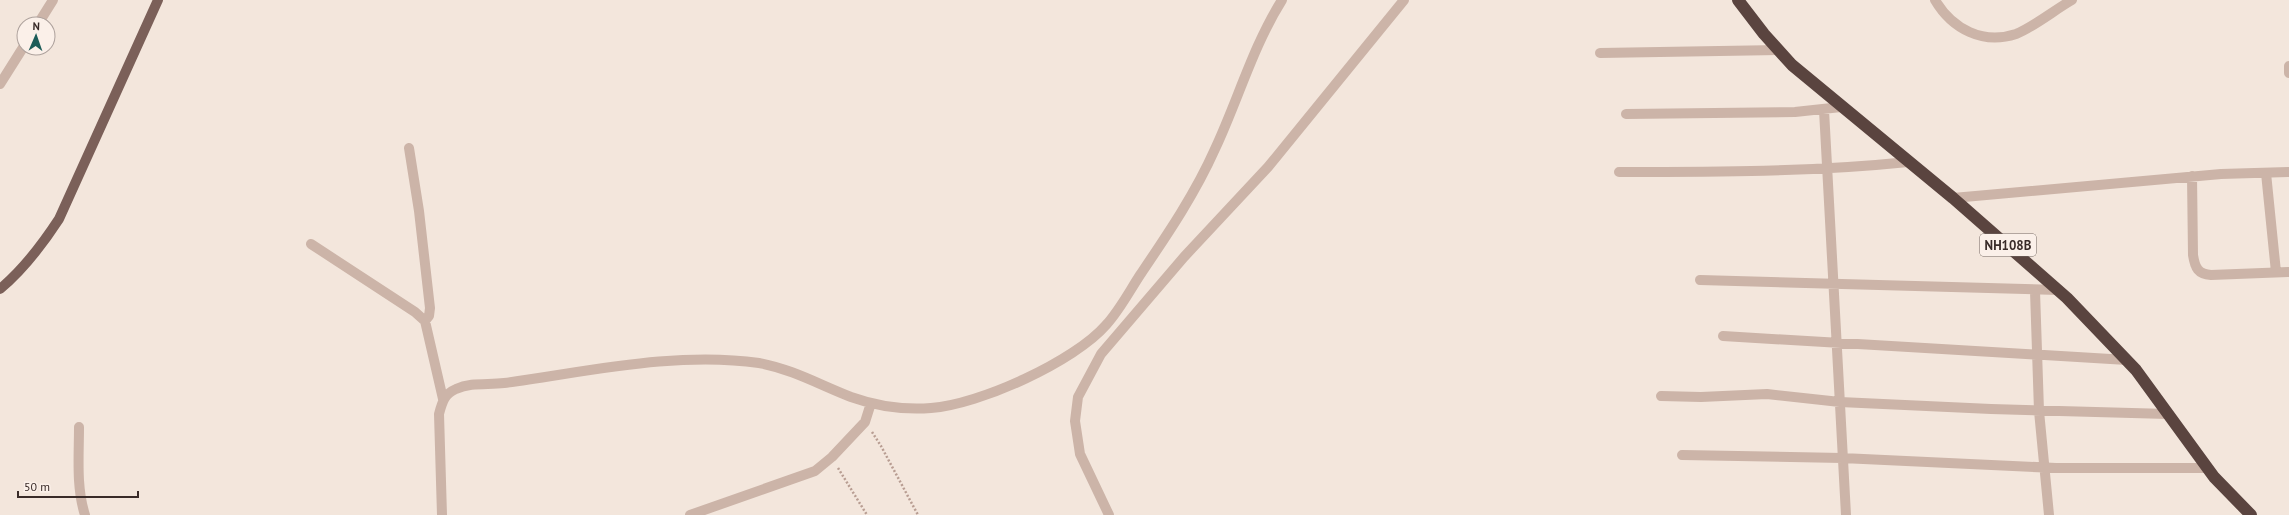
<svg xmlns="http://www.w3.org/2000/svg" width="2289" height="515" font-family="'PT Sans',sans-serif">
	<style>
		.lines { fill: none; stroke-linecap: round; stroke-linejoin: round }
		.path { stroke: #b89d92; stroke-width: 2.5; stroke-dasharray: 2 2; stroke-linecap: butt }
		.minor { stroke: #ccb4a8; stroke-width: 10 }
		.major { stroke: #7b6059; stroke-width: 10 }
		.highway { stroke: #5a443f; stroke-width: 12 }
		.labels { text-anchor: middle; dominant-baseline: central; stroke-width: 4; stroke-linejoin: round; paint-order: stroke }
		.shield { fill: #fbf0e9; stroke: #736662; stroke-width: 1 }
		.shield-label { font-size: 13px; font-weight: bold; fill: #392b28 }
	</style>
	<rect width="100%" height="100%" fill="#f3e6dc"/>
	<g class="lines">
		<path class="path" d="M 872,432 L 881,446 L 918,515
			M 838,468 L 867,515"/>
		<path class="minor" d="M 1935,0 C 1952,29 1983,45 2016,34 C 2032,28 2056,9 2072,0
			M 38,24 L 53,0
			M 1600,53 L 1779,50
			M 2289,66 L 2289,73
			M 0,84 L 24,46
			M 1824,110 L 1846,515
			M 1626,114 L 1795,112 L 1841,107
			M 409,148 L 419,211 L 430,308 L 429,316 L 425,321
			M 1619,172 C 1716,172 1812,172 1908,162
			M 2266,173 L 2276,272
			M 2192,176 L 2193,255 C 2195,268 2198,274 2211,275 L 2289,272
			M 1953,198 L 2221,174 L 2289,172
			M 311,244 L 415,312 L 425,321 L 443,399
			M 1700,280 L 2059,290
			M 2035,291 L 2039,411 L 2049,515
			M 1723,336 L 2127,360
			M 1661,396 L 1701,397 L 1767,394 L 1840,402 L 1991,409 L 2168,414
			M 79,427 C 79,456 76,487 85,515
			M 1682,455 L 1842,458 L 2056,468 L 2207,468
			M 442,515 L 439,414 C 442,403 444,394 456,389 C 471,382 488,385 504,383 C 586,372 676,351 759,363 C 792,369 820,385 851,397 C 876,406 904,410 931,408 C 979,405 1075,361 1106,325 C 1119,311 1129,292 1140,275 C 1167,235 1195,194 1215,149 C 1238,100 1253,46 1282,0
			M 690,515 L 815,471 L 832,457 L 865,422 L 871,403
			M 1109,515 L 1080,454 L 1075,421 L 1078,397 L 1101,354 L 1184,257 L 1268,167 L 1404,0"/>
		<path class="major" d="M 0,289 C 24,269 42,245 59,219 L 158,0"/>
		<path class="highway" d="M 1738,0 L 1764,34 L 1792,65 L 1953,198 L 2067,298 L 2136,370 L 2214,477 L 2251,515"/>
	</g>
	<g class="labels">
		<rect class="shield" x="1980" y="234" width="56" height="22" rx="3"/>
		<g class="shield-label">
			<text x="2008" y="245">NH108B</text>
		</g>
	</g>
	<g transform="translate(36 36) rotate(2)"><circle r="19" fill="#fbf0e9" stroke="#ada19c"/>
	<path d="M0-3L7 15L0 10L-7 15Z" fill="#1c5c58"/>
	<text y="-6" font-size="11" font-weight="bold" text-anchor="middle" fill="#392b28">N</text>
	</g>
	<path d="M18 491v6h120v-6" fill="none" stroke="#392b28" stroke-width="2"/>
	<text x="24" y="491" font-size="12" fill="#392b28" stroke="#fbf0e9" stroke-width="3" paint-order="stroke">50 m</text>
</svg>
